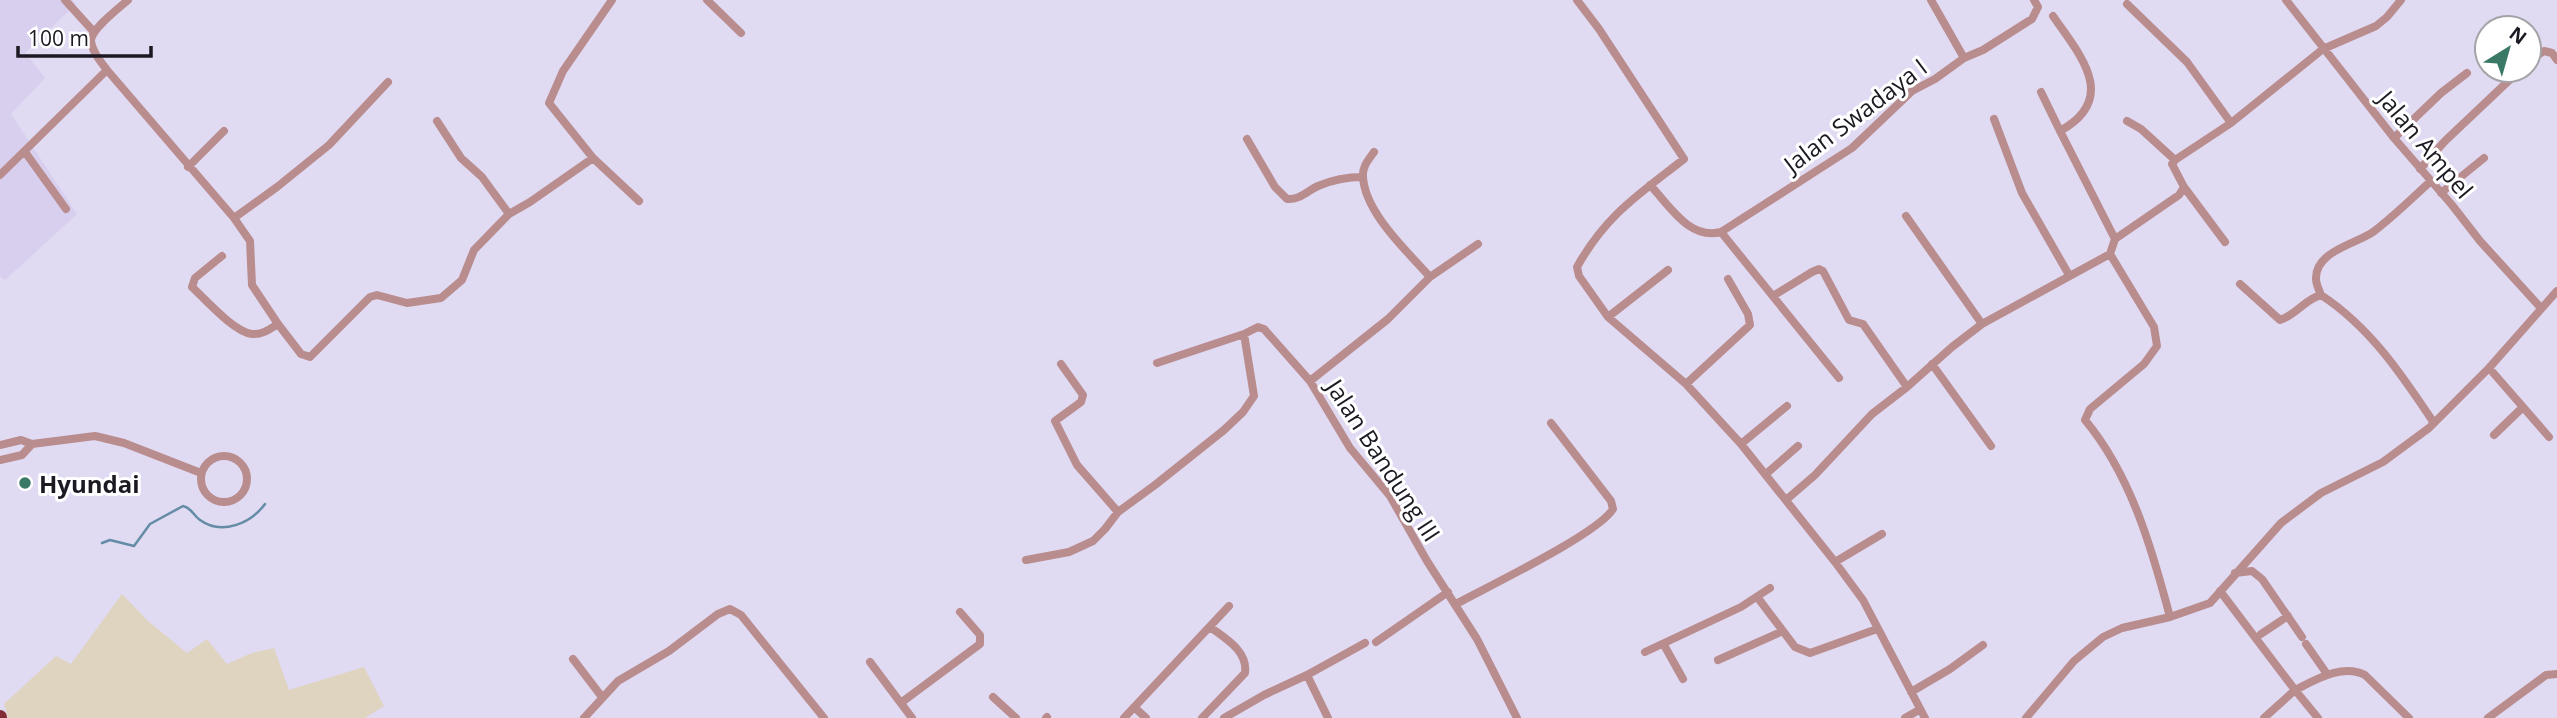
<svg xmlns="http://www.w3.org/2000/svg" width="2557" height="718" font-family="'Open Sans',sans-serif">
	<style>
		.built { fill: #d8ceee }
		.industrial { fill: #ded4bf }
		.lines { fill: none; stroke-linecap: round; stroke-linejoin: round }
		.stream { stroke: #658ca6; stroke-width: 2.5 }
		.street { stroke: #b98d8e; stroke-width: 8 }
		.highway { stroke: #822c36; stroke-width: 14 }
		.poi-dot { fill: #3a7966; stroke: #fff; stroke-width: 2.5 }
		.labels { text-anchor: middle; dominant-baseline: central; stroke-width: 6; stroke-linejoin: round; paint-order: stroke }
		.street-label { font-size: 24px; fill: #1c1922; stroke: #fff }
		.poi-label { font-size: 24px; font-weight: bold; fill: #1c1922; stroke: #fff; text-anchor: start }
	</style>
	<rect width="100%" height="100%" fill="#e1daf3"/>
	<path class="built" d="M 0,0 L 72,0 L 76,4 L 25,53 L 45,78 L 11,114 L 77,214 L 5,280 L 0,276 Z"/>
	<path class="industrial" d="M 122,594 L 148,621 L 187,653 L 207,639 L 227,664 L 252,653 L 274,648 L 289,690 L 364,667 L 384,706 L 365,718 L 8,718 L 4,704 L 56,656 L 71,664 Z"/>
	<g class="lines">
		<path class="stream" d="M 102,543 L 110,540 L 134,546 L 150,524 L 183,506 C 192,508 193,515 200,520 C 222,536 251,523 265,504"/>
		<path class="street" d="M 65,0 L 94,32
			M 128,0 C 119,8 91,29 91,41 C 92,52 101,62 107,70 L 234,218 L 250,241 L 252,285 L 278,324 L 301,354 L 310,357 L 370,297 L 377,295 L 407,303 L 441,298 L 462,280 L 474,250 L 509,214 L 530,202 L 593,158
			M 612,0 L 563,71 L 549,103 L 593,158 L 639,201
			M 707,0 L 741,33
			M 1577,0 L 1599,29 L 1684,159 C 1638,195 1606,215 1577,267 L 1579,276 L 1608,317 L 1686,384 L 1741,444 L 1835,562 L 1863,600 L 1925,718
			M 1931,0 L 1964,58
			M 2286,0 L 2394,138 L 2452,205 L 2480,241 L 2541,308
			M 2127,4 L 2187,62 L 2231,123
			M 2053,16 C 2079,54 2120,98 2060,131 L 2115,239
			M 2529,61 L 2544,51 L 2552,53 L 2557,60
			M 2041,92 L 2060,131
			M 1994,119 L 2022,193 L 2069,275
			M 437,121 L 461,158 L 482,177 L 509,214
			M 2127,121 L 2141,129 L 2175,160
			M 2394,138 L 2441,93 L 2467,73
			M 1247,139 L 1275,187 L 1287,199 C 1300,200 1307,191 1318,186 C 1332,180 1347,177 1363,177
			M 25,152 L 66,209
			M 188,167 L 224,131
			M 2420,169 L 2445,141 L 2520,70
			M 0,175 L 107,70
			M 1650,185 C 1670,206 1689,240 1721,232 L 1852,148 L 1912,91 L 1935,79 L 1964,58 L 1983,50 L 2032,19 L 2038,7 L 2034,0
			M 2184,187 L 2225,242
			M 2441,193 L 2484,158
			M 1906,216 L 1982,324
			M 234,218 L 277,187 L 329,145 L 388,82
			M 1721,232 L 1839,378
			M 222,256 L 195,278 L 192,287 C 206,300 234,332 252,334 C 262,335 270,329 278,324
			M 1430,277 L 1478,244
			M 2240,284 L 2280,320 C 2296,315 2305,299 2321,295 C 2370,327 2402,375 2434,423
			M 2321,295 C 2319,290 2316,284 2316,279 C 2315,251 2356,244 2373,232 C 2393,217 2412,198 2431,181
			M 1773,296 L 1812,272 L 1819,269 L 1823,271 L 1849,320 L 1863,324 L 1907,387
			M 1608,317 L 1668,270
			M 1157,363 L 1244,334 L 1258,327 L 1264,329 L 1310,381 L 1350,448 L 1390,496 L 1427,561 L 1477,639 L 1517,718
			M 1061,364 L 1083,395 L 1081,402 L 1055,421 L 1077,465 L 1118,512
			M 1932,364 L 1991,446
			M 2489,368 L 2549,437
			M 1310,381 L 1388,319 L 1430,277 C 1408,252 1365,213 1363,177 C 1362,167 1368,160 1374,152
			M 1686,384 L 1750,325 L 1748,314 L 1728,279
			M 2494,435 L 2523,407
			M 1741,444 L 1787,406
			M 0,445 L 21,440 L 32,444 L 95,436 L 124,443 L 201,473
			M201 479a23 23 0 1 1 46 0a23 23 0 1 1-46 0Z
			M 0,460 L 22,455 L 32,444
			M 1766,474 L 1798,446
			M 1786,500 L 1815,475 L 1872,414 L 1907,387 L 1952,347 L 1982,324 L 2110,254
			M 1026,560 L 1069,552 L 1093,541 L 1105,529 L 1118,512 L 1155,485 L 1224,430 L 1243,412 L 1254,396 L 1244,334
			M 1835,562 L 1882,534
			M 2235,573 L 2252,571 L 2262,579 L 2302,637
			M 2220,591 L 2295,690 C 2315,680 2343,663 2365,675 L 2409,718
			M 1758,598 L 1795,647 L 1810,653 L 1877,629
			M 1456,604 C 1487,587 1598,534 1613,509 L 1611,501 L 1551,423
			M 2170,617 C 2152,549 2131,475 2085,420 L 2090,409 L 2144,364 L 2157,346 L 2154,327 L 2110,254 L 2115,239 L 2179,195 L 2184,187 L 2172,164 L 2175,160 L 2231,123 L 2323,49 L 2376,26 L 2387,17 L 2401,0
			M 2261,634 L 2288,616
			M 1376,642 L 1448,592
			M 2306,644 L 2327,674
			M 1664,645 L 1683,679
			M 1645,652 L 1741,607 L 1770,588
			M 573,659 L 602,697
			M 1718,660 L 1783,631
			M 870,662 L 912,718
			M 1307,675 L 1365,643
			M 1911,692 L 1950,669 L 1983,645
			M 993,697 L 1016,718
			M 902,702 L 980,644 L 980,635 L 960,612
			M 1134,707 L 1146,718
			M 584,718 L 618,681 L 669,651 L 718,614 L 730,609 L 741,615 L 824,718
			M 1046,718 L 1047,717
			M 1124,718 L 1229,606
			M 1202,718 L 1245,673 C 1248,651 1226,639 1210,627
			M 1224,718 L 1264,695 L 1307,675 L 1328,718
			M 1905,718 L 1919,710
			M 2026,718 L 2074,661 L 2103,637 L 2122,628 L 2170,617 L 2210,603 L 2281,523 L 2321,493 L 2383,462 L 2429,428 L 2489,368 L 2557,291
			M 2264,718 L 2295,690 L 2318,718
			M 2488,718 L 2546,675 L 2557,674"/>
		<path class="highway" d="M 0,717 L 0,718"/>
	</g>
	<circle class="poi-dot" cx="25" cy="483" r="7"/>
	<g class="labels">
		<g class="street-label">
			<text transform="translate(1855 115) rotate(-37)">Jalan Swadaya I</text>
			<text transform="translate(2426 144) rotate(50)">Jalan Ampel</text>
			<text transform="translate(1384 460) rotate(57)">Jalan Bandung III</text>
		</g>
		<g class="poi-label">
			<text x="39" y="483">Hyundai</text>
		</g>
	</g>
	<g transform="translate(2508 49) rotate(37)"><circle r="33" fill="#ffffff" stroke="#a4a3a7" stroke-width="2"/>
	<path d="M0-5L12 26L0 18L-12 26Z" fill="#3a7966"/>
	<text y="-10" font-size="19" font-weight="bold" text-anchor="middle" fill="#1c1922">N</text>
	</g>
	<path d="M18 46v10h133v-10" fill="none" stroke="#1c1922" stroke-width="3.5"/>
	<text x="28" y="46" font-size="21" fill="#1c1922" stroke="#ffffff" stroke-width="5" paint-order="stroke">100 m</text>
</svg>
